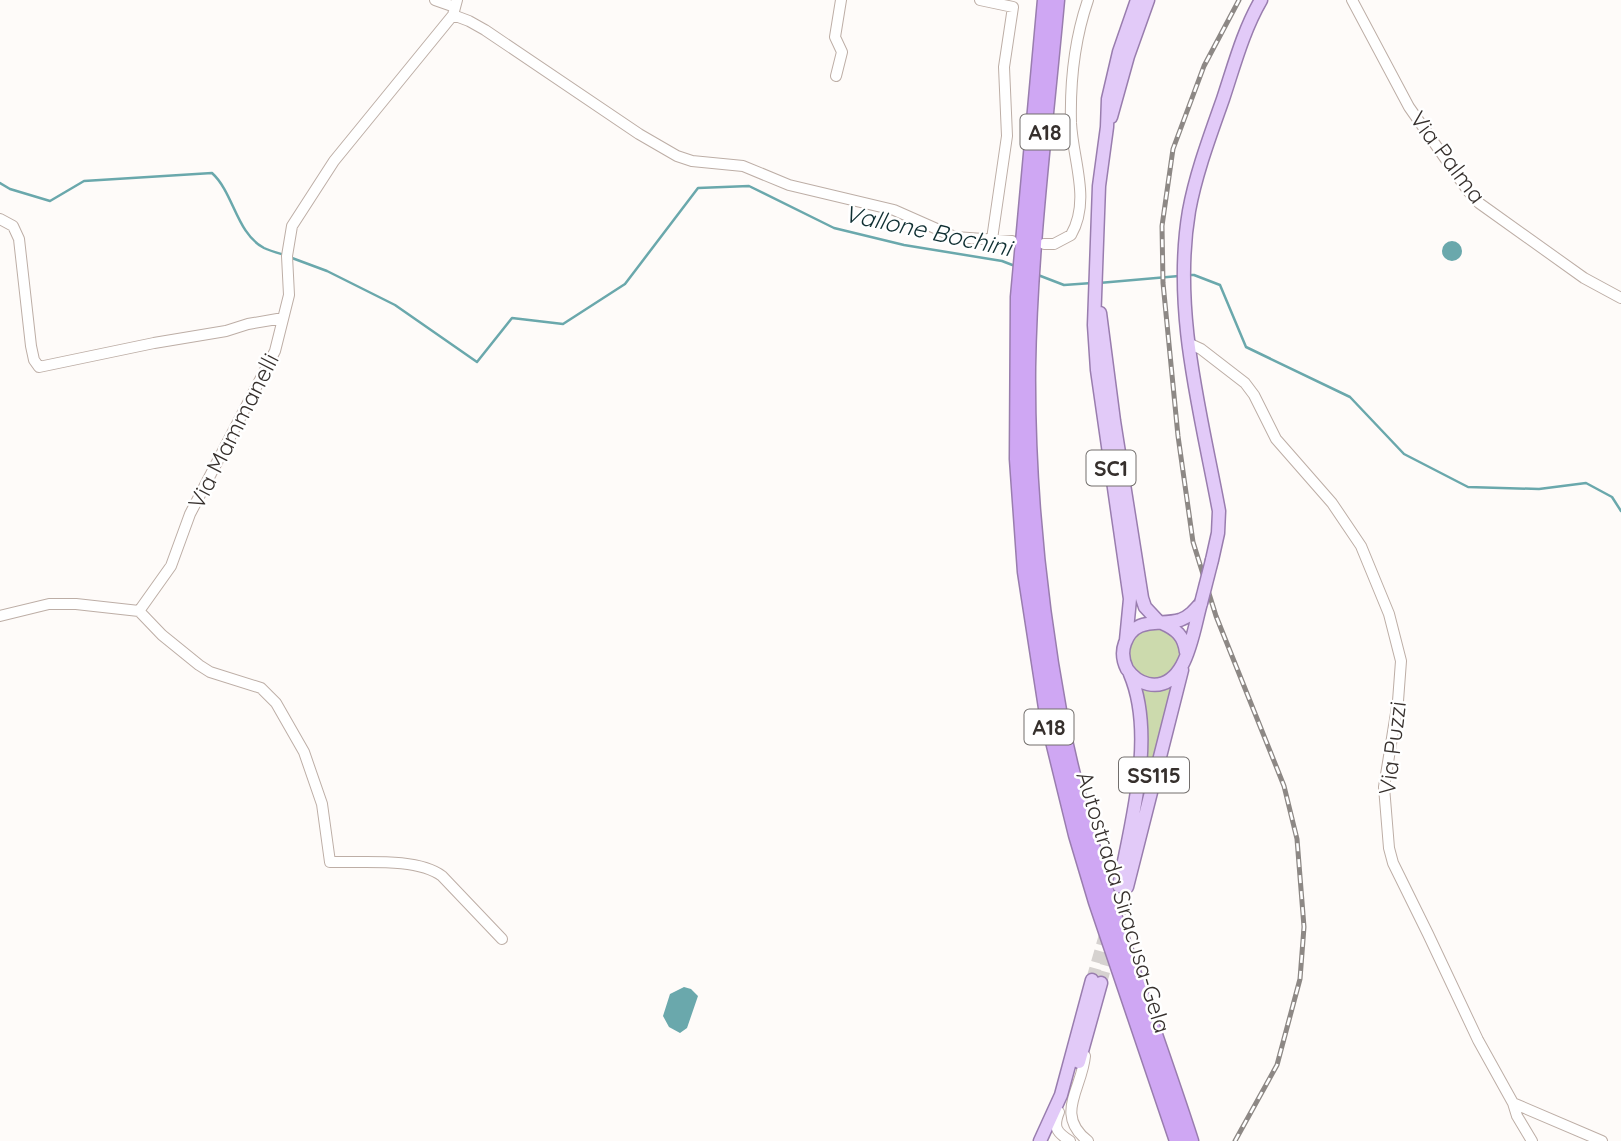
<svg xmlns="http://www.w3.org/2000/svg" width="1621" height="1141" font-family="Quicksand,sans-serif">
	<style>
		.green { fill: #ccdaad }
		.water { fill: #6aa8ac }
		.lines { fill: none; stroke-linecap: round; stroke-linejoin: round }
		.stream { stroke: #6aa8ac; stroke-width: 2.5 }
		.major-tunnel { stroke: #d6d2d0; stroke-width: 12; stroke-dasharray: 12 6; stroke-linecap: butt }
		.minor-casing { stroke: #bdaea6; stroke-width: 12 }
		.major-casing { stroke: #997dae; stroke-width: 15 }
		.highway-casing { stroke: #997dae; stroke-width: 17 }
		.minor { stroke: #fff; stroke-width: 10 }
		.major { stroke: #e2caf8; stroke-width: 12 }
		.highway { stroke: #cfa7f3; stroke-width: 14 }
		.rail-casing { stroke: #8d8885; stroke-width: 5 }
		.rail { stroke: #fff; stroke-width: 2.5; stroke-dasharray: 8; stroke-linecap: butt }
		.major-bridge-casing { stroke: #997dae; stroke-width: 15; stroke-linecap: butt }
		.major-bridge { stroke: #e2caf8; stroke-width: 12 }
		.labels { text-anchor: middle; dominant-baseline: central; stroke-width: 5; stroke-linejoin: round; paint-order: stroke }
		.shield { fill: #fff; stroke: #726e6c; stroke-width: 2 }
		.shield-label { font-size: 21px; font-weight: bold; fill: #36302d }
		.street-label { font-size: 23px; fill: #36302d; stroke: #fff }
		.water-label { font-size: 24px; font-style: italic; fill: #0f2f32; stroke: #fff }
	</style>
	<rect width="100%" height="100%" fill="#fefbf9"/>
	<path class="green" d="M1128 653a26 26 0 1 1 52 0a26 26 0 1 1-52 0Z
		M 1172,684 L 1152,761 L 1148,764 L 1139,686 Z"/>
	<path class="water" d="M1442 251a10 10 0 1 1 20 0a10 10 0 1 1-20 0Z
		M 684,987 L 691,989 L 698,996 L 687,1028 L 680,1033 L 669,1027 L 663,1016 L 670,994 Z"/>
	<g class="lines">
		<path class="stream" d="M 0,183 L 10,189 L 50,201 L 84,181 L 212,173 C 234,193 236,233 264,248 C 270,251 278,253 285,255
			M 292,258 L 327,271 L 395,305 L 477,362 L 512,318 L 563,324 L 625,284 L 698,188 L 749,186 L 834,228 L 904,245 L 1002,261 L 1015,266
			M 1038,275 L 1064,285 L 1092,283
			M 1189,275 L 1194,275 L 1220,285 L 1246,347 L 1350,397 L 1404,454 L 1468,487 L 1539,489 L 1586,483 L 1612,497 L 1621,511
			M 1099,283 L 1179,276"/>
		<path class="major-tunnel" d="M 1092,980 L 1119,886
			M 1101,983 L 1127,887"/>
		<defs>
			<path id="minor" d="M 435,0 L 455,7
				M 980,0 L 1013,7 L 1004,67 L 1007,136 L 992,239
				M 1352,0 L 1409,107 L 1468,191 L 1479,203 L 1584,278 L 1621,298
				M 453,15 L 469,21 L 485,30 L 639,134 L 677,156 L 692,161 L 743,166 L 789,185 L 894,210 L 955,237 L 1012,241
				M 836,76 L 842,52 L 835,37 L 841,0
				M 0,219 L 13,226 L 19,239 L 31,346 L 34,360 L 39,367 L 154,343 L 226,331 L 248,324 L 283,318
				M 1044,244 L 1054,244 L 1071,235 C 1091,200 1073,161 1071,123 C 1070,83 1075,38 1088,0
				M 1188,343 L 1201,349 L 1245,383 L 1254,395 L 1276,439 L 1332,503 L 1361,546 L 1389,614 L 1401,661 L 1398,701 L 1384,787 L 1389,848 L 1393,863 L 1428,934 L 1478,1040 L 1513,1103 L 1602,1141
				M 139,611 L 171,566 L 190,514 L 275,351 L 289,295 L 287,256 L 292,226 L 334,161 L 453,15 L 457,0
				M 0,616 L 49,604 L 76,604 L 139,611 L 162,635 L 199,665 L 210,672 L 261,688 L 276,703 L 304,752 L 322,804 L 330,862 C 361,863 417,857 442,876 L 502,939
				M 1085,1056 C 1082,1089 1054,1115 1088,1141
				M 1513,1103 L 1517,1116 L 1532,1141
				M 1059,1112 C 1053,1127 1056,1132 1070,1141"/>
			<path id="major" d="M 1111,117 L 1128,56 L 1148,0
				M 1100,313 L 1114,421 L 1142,598 L 1145,607 L 1159,622
				M 1212,560 L 1218,533 L 1219,511 C 1201,413 1172,311 1189,211 C 1196,173 1210,136 1223,99 C 1234,66 1243,31 1261,0
				M 1201,603 C 1193,630 1187,692 1148,684 C 1139,682 1132,676 1127,669 C 1123,661 1122,651 1125,643 C 1135,616 1159,626 1180,620 C 1189,617 1195,610 1201,603 Z
				M 1162,623 C 1176,629 1184,636 1186,652
				M 1126,640 L 1130,599 L 1097,370 L 1094,325 L 1099,186 L 1107,127 L 1108,99 L 1119,52 L 1137,0
				M 1119,886 C 1131,823 1156,735 1130,674
				M 1127,887 L 1182,670
				M 1079,1062 L 1101,983
				M 1040,1141 L 1061,1095 L 1092,980"/>
			<path id="highway" d="M 1045,0 L 1018,297 L 1017,459 L 1025,572 L 1048,721 L 1076,835 L 1096,902 L 1177,1141
				M 1057,0 C 1046,122 1030,245 1028,367 C 1027,484 1039,602 1060,716 C 1088,862 1146,1001 1191,1141"/>
		</defs>
		<use href="#minor" class="minor-casing"/>
		<use href="#major" class="major-casing"/>
		<use href="#highway" class="highway-casing"/>
		<use href="#minor" class="minor"/>
		<use href="#major" class="major"/>
		<use href="#highway" class="highway"/>
		<defs>
			<path id="rail" d="M 1235,1141 L 1277,1065 L 1300,979 L 1304,927 L 1297,839 L 1284,786 L 1216,616 L 1193,542 L 1178,436 L 1163,283 L 1162,226 L 1173,149 L 1204,66 L 1239,0"/>
		</defs>
		<use href="#rail" class="rail-casing"/>
		<use href="#rail" class="rail"/>
		<defs>
			<path id="major-bridge" d="M 1201,603 L 1212,560"/>
		</defs>
		<use href="#major-bridge" class="major-bridge-casing"/>
		<use href="#major-bridge" class="major-bridge"/>
	</g>
	<g class="labels">
		<g class="shield">
			<rect x="1020.5" y="114.5" width="49" height="35" rx="5"/>
			<rect x="1086.5" y="450.5" width="49" height="35" rx="5"/>
			<rect x="1024.5" y="709.5" width="49" height="35" rx="5"/>
			<rect x="1119" y="757.5" width="70" height="35" rx="5"/>
		</g>
		<g class="shield-label">
			<text x="1045" y="132">A18</text>
			<text x="1111" y="468">SC1</text>
			<text x="1049" y="727">A18</text>
			<text x="1154" y="775">SS115</text>
		</g>
		<g class="street-label">
			<text transform="translate(1448 157) rotate(53)">Via Palma</text>
			<text transform="translate(233 431) rotate(-63)">Via Mammanelli</text>
			<text transform="translate(1392 748) rotate(-83)">Via Puzzi</text>
			<text transform="translate(1124 902) rotate(73)">Autostrada Siracusa-Gela</text>
		</g>
		<g class="water-label">
			<text transform="translate(928 230) rotate(12)">Vallone Bochini</text>
		</g>
	</g>
</svg>
